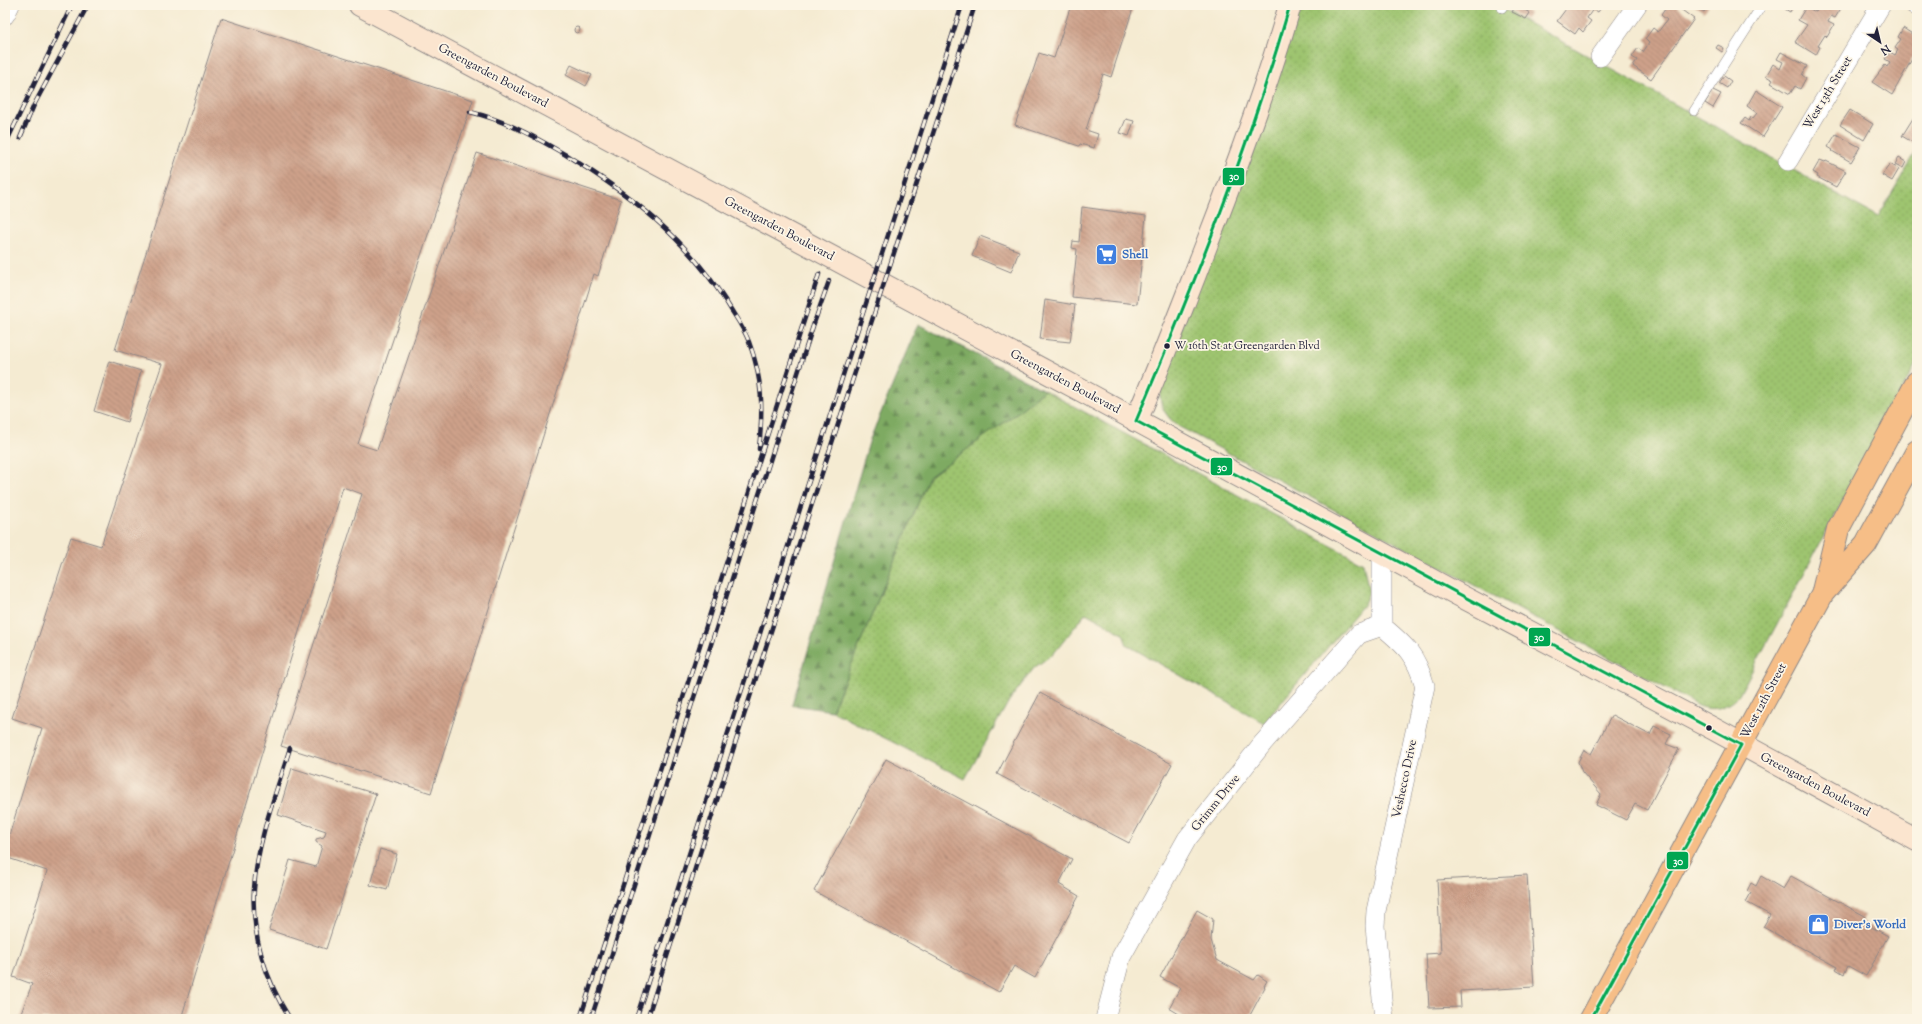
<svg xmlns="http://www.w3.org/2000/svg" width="1922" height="1024" font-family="'Sorts Mill Goudy',serif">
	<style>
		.grass { fill: url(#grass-dots); stroke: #607355 }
		.forest { fill: url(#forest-firs); stroke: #50664e }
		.building { fill: url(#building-back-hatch) }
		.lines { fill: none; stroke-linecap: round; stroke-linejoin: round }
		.lane-casing { stroke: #8c8686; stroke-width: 10 }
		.street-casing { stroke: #8c8686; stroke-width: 20 }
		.secondary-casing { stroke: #8c8686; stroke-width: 24 }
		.primary-casing { stroke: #8c8686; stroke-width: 24 }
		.lane { stroke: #fff; stroke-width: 9 }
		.street { stroke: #fff; stroke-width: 19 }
		.secondary { stroke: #fbe5cf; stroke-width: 22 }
		.primary { stroke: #f6be87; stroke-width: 22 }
		.rail-casing { stroke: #22223b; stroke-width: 4.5 }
		.rail { stroke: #fcf5e5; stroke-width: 3; stroke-dasharray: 9; stroke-linecap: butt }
		.bus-1-casing { stroke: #fcf5e5; stroke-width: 6 }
		.bus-1 { stroke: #00a651; stroke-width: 3 }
		.bus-dot { fill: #22223b; stroke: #fcf5e5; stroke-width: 1.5 }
		.labels { text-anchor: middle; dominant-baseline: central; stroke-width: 3.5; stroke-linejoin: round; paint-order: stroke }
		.bus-label { font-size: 11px; fill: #22223b; stroke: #fcf5e5; text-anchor: start }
		.street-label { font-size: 12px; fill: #22223b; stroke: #fcf5e5 }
		.shop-label { font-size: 12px; font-weight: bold; fill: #366cbe; stroke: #fcf5e5; text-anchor: start }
		.line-badge { stroke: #fcf5e5; stroke-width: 1.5 }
		.badge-label { font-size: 11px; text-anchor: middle; font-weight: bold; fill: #fff }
	</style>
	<defs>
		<pattern id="grass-dots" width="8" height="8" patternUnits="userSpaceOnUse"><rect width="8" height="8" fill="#9ec46f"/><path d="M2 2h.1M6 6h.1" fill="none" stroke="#88a861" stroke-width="1.8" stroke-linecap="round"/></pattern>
		<pattern id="forest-firs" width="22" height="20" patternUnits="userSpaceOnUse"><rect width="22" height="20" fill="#7eaa62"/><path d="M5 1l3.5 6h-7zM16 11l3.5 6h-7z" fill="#678a52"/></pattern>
		<pattern id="building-back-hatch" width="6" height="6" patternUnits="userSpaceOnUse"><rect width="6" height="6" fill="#cea18a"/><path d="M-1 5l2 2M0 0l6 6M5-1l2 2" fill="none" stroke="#a78372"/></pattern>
	</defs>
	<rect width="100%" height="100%" fill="#fcf5e5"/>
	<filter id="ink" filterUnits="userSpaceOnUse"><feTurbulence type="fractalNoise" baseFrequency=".025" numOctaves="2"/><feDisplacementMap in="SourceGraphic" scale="8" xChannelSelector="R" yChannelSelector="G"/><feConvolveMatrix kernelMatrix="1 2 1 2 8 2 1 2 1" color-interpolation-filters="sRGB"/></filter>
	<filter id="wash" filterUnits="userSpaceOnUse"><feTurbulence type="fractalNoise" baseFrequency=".012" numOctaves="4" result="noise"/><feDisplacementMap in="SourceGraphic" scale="16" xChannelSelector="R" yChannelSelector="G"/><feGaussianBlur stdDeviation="0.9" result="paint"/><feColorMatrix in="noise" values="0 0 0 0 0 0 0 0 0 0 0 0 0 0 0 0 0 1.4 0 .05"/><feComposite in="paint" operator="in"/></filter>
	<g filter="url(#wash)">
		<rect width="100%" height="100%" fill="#f5ebd2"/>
		<path class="grass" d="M 1298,5 L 1496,5 L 1878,217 L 1917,150 L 1917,362 L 1739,695 C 1728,707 1715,712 1699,706 L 1178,426 C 1165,416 1159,405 1160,389 Z
			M 1044,390 L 1363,563 L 1369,592 L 1364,604 L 1264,723 L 1127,645 L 1123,634 L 1086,613 L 1054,653 L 1034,668 L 1009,701 L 965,779 L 832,711 L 929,477 L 1018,412 Z"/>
		<path class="forest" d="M 918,324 L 1044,390 L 1018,412 L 929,477 L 832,711 L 792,705 L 870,439 Z"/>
		<g id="blocks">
			<path class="building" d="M 1071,5 L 1134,5 L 1111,77 L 1103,74 L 1086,130 L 1098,134 L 1094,148 L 1080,144 L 1079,146 L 1015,125 L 1039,53 L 1054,58 Z
				M 1516,5 L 1530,13 L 1526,19 L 1512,12 Z
				M 1569,5 L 1603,5 L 1598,12 L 1593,9 L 1587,18 L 1591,21 L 1583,32 L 1579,28 L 1575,34 L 1557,21 Z
				M 1668,5 L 1675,5 L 1694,19 L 1651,79 L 1633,66 L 1637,60 L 1632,57 L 1638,48 L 1643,52 L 1649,43 L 1645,39 L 1653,28 L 1658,32 L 1667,20 L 1661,15 Z
				M 1694,5 L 1709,5 L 1704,12 Z
				M 1787,5 L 1793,6 L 1790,12 L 1785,9 Z
				M 1819,5 L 1843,5 L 1835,18 L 1831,16 L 1828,22 L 1834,25 L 1827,37 L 1825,35 L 1818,46 L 1820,47 L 1816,55 L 1795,42 L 1807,25 L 1798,20 L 1806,7 L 1816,12 Z
				M 221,18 L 473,100 L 358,444 L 377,450 L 477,153 L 621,200 L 598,276 L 594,274 L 431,793 L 281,746 L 362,494 L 343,487 L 181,1019 L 19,1019 L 32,984 L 13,977 L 47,871 L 5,857 L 5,849 L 42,728 L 12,718 L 71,537 L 101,546 L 162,364 L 115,350 Z
				M574 30a3 3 0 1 1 6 0a3 3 0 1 1-6 0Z
				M 1903,28 L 1917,37 L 1917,50 L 1892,95 L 1872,82 L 1885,65 L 1887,67 L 1890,62 L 1885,59 L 1890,52 L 1895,55 L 1898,50 L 1895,48 L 1901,39 L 1898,37 Z
				M 1718,45 L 1724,48 L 1722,52 L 1716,48 Z
				M 1781,52 L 1807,66 L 1802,75 L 1806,78 L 1800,89 L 1795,86 L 1790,94 L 1771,83 L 1773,80 L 1766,76 L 1773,64 L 1780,69 L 1783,62 L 1777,59 Z
				M 571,65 L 592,75 L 586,86 L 566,75 Z
				M 1724,76 L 1731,81 L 1727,88 L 1719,83 Z
				M 1713,90 L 1721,94 L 1713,108 L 1705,103 Z
				M 1756,90 L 1782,107 L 1763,137 L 1741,123 L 1745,118 L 1749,121 L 1751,117 L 1753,118 L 1757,113 L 1747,106 Z
				M 1850,110 L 1873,124 L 1864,140 L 1840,125 Z
				M 1917,112 L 1917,145 L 1902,136 Z
				M 1126,119 L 1134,121 L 1129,136 L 1120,133 Z
				M 1836,134 L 1860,147 L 1851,162 L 1832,151 L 1833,150 L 1828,147 Z
				M 1899,158 L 1906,162 L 1903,168 L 1895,164 Z
				M 1820,160 L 1825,162 L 1826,161 L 1846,171 L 1836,187 L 1817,177 L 1818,175 L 1813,172 Z
				M 1890,164 L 1899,169 L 1892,181 L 1882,175 Z
				M 1082,207 L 1146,216 L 1137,304 L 1072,297 L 1077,249 L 1072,248 L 1073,241 L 1079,242 Z
				M 980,236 L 1019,251 L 1011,272 L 972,256 Z
				M 1045,300 L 1075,305 L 1070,342 L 1040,339 Z
				M 109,361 L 141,371 L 127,422 L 94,411 Z
				M 1040,693 L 1172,764 L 1129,843 L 997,774 Z
				M 1612,715 L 1650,735 L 1654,726 L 1671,734 L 1666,744 L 1679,749 L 1647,810 L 1635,804 L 1626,820 L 1596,805 L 1601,794 L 1582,772 L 1578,762 L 1584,750 L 1591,754 Z
				M 886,759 L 1072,859 L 1059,884 L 1079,896 L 1035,978 L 1014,966 L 999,992 L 814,891 Z
				M 292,768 L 376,794 L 326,949 L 269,930 L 290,860 L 316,867 L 322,846 L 316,842 L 316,839 L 324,837 L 326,831 L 278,815 Z
				M 380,849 L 397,854 L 387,890 L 370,885 Z
				M 1527,875 L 1534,987 L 1460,991 L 1461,1007 L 1429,1008 L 1426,954 L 1441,953 L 1437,880 Z
				M 1761,876 L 1783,889 L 1791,876 L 1865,916 L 1862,922 L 1888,936 L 1866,976 L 1848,966 L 1844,974 L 1836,969 L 1837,967 L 1763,927 L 1770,915 L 1746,902 L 1751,893 L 1747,891 L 1751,883 L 1756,886 Z
				M 1197,910 L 1213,919 L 1211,940 L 1217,960 L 1254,980 L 1258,975 L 1267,981 L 1264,986 L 1265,987 L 1248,1019 L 1182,1019 L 1184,1017 L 1169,1008 L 1180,988 L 1160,977 Z"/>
		</g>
	</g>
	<g filter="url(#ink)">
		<use href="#blocks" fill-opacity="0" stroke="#8c8686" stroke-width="1"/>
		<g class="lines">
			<defs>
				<path id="lane" d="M 1502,8 L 1504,5
					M 1694,111 L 1762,5"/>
				<path id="street" d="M 1915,5 L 1917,6
					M 5,15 L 10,5
					M 1600,57 L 1637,5
					M 1788,161 L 1881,5
					M 1382,553 L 1382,626 C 1406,646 1416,655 1425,686 L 1376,911 L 1375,926 L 1384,1019
					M 1105,1019 L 1121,957 L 1187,839 L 1263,743 L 1359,634 L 1382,626"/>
				<path id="secondary" d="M 360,5 L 1088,394 L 1459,595 L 1712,728 L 1917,840
					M 1136,421 C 1161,363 1183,305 1206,246 C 1237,167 1267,87 1290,5"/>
				<path id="primary" d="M 1823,591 L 1838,529 L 1917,382
					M 1591,1019 L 1823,593 L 1866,544 L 1917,451"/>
			</defs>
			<use href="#lane" class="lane-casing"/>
			<use href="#street" class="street-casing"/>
			<use href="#secondary" class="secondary-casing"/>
			<use href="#primary" class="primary-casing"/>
			<use href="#lane" class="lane"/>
			<use href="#street" class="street"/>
			<use href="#secondary" class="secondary"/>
			<use href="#primary" class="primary"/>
			<defs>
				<path id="rail" d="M 470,112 C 505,120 535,137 566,155 C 631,195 685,237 727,303 C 734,315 744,328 749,342 C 763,379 763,410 759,449
					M 20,138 L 34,105 L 88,5
					M 5,145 L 72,5
					M 290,1019 C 266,981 251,935 254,889 C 257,841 276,793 290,748
					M 580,1019 L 819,274
					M 591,1019 L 813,326 L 829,281
					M 636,1019 L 962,5
					M 647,1019 L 796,553 L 975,5"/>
			</defs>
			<use href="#rail" class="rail-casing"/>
			<use href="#rail" class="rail"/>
			<defs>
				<path id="bus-1" d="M 1290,5 C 1249,147 1194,285 1136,421 L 1741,745 L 1591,1019"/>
			</defs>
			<use href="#bus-1" class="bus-1-casing"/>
			<use href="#bus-1" class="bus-1"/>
		</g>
	</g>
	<defs>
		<symbol id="supermarket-square" viewBox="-11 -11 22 22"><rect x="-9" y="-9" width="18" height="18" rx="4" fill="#3f7fe0" stroke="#fcf5e5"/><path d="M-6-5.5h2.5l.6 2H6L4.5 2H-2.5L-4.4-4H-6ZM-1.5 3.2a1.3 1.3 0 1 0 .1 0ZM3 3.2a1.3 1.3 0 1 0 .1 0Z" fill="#fff"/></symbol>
		<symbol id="shop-square" viewBox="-11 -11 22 22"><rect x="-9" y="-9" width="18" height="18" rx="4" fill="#3f7fe0" stroke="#fcf5e5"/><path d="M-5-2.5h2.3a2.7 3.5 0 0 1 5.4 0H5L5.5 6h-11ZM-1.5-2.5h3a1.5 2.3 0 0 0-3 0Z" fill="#fff"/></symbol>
	</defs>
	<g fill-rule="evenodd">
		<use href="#supermarket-square" x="1094" y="242" width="25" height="25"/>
		<use href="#shop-square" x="1806" y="912" width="25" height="25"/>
	</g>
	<g class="bus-dot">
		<circle cx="1167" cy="346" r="3.5"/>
		<circle cx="1709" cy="728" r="3.5"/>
	</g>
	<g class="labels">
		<g class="bus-label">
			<text x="1174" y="346">W 16th St at Greengarden Blvd</text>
		</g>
		<g class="street-label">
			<text transform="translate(493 76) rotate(28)">Greengarden Boulevard</text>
			<text transform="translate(1828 93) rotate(-59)">West 13th Street</text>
			<text transform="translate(779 229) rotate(28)">Greengarden Boulevard</text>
			<text transform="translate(1065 382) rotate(28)">Greengarden Boulevard</text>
			<text transform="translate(1764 701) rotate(-62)">West 12th Street</text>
			<text transform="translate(1405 779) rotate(-78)">Veshecco Drive</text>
			<text transform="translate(1815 785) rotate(28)">Greengarden Boulevard</text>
			<text transform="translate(1216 803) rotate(-51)">Grimm Drive</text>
		</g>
		<g class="shop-label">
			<text x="1122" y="255">Shell</text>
			<text x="1834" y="925">Diver's World</text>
		</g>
	</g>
	<g class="line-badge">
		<rect x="1222" y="167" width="23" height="19" rx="4" fill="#00a651"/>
		<rect x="1210" y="457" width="23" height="19" rx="4" fill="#00a651"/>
		<rect x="1528" y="627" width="23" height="20" rx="4" fill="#00a651"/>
		<rect x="1666" y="851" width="23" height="19" rx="4" fill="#00a651"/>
	</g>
	<g class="badge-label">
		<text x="1234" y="180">30</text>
		<text x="1222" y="471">30</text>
		<text x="1539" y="641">30</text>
		<text x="1678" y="865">30</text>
	</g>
	<rect width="1922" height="1024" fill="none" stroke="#fcf5e5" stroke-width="20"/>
	<g transform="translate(1880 42) rotate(145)" stroke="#fcf5e5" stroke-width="3" paint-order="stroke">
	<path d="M0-3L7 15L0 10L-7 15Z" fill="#22223b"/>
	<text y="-6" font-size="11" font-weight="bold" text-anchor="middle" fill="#22223b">N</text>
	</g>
</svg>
